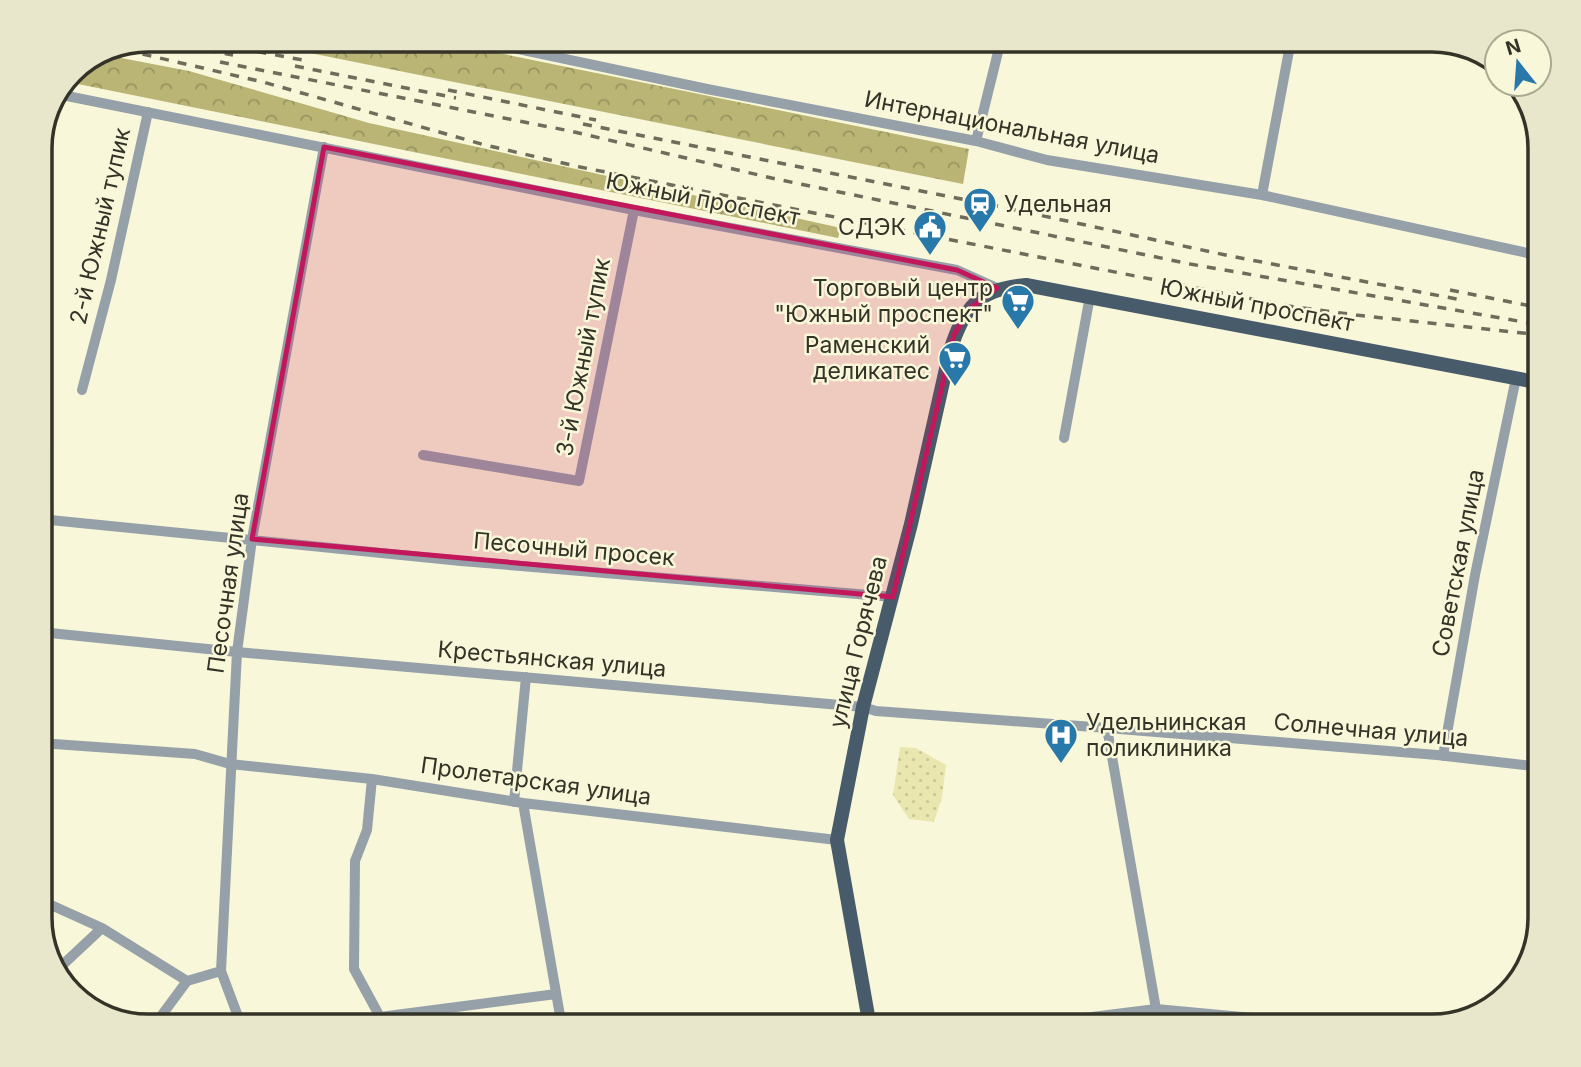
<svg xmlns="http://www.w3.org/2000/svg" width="1581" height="1067" font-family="Inter,sans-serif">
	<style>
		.forest { fill: url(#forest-crowns) }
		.park { fill: url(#park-dots) }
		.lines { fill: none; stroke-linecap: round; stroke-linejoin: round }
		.minor { stroke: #95a0a9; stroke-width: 10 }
		.major { stroke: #485b6a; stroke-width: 14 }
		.rail { stroke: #6e6d5c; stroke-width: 3.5; stroke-dasharray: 9 9; stroke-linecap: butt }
		.marked { fill: #c2185b; fill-opacity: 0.2; stroke: #c2185b; stroke-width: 5; stroke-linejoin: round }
		.labels { text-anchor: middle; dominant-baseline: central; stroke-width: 5; stroke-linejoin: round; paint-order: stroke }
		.street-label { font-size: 23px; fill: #343328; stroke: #f9f7d9 }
		.poi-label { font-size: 23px; fill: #343328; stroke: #f9f7d9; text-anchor: end }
		.rim { fill: none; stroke: #343328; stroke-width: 3.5 }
	</style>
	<defs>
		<pattern id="forest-crowns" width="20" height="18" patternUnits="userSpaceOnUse" patternTransform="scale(1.75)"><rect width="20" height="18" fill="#bab575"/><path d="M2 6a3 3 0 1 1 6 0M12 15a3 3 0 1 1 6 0" fill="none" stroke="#989460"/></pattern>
		<pattern id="park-dots" width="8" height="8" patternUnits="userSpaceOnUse" patternTransform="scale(1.75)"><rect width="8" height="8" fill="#eae6af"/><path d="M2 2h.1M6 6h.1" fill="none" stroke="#c9c697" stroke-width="1.8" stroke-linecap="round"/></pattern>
	</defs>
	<rect width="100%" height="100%" fill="#f9f7d9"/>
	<path class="forest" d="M 245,40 L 435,40 L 969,149 L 963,184 Z
		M 111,56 L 189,71 L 369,123 L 841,228 L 838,238 L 68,82 L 72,72 Z"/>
	<path class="park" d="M 900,747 L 916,748 L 946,765 L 942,797 L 934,822 L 909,819 L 893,795 Z"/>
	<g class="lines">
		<path class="minor" d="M 475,40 L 707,89 L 976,141 L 1047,160 L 1262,195 L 1541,256
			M 62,95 L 634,210 L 957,270 L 997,288
			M 976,141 L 1001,40
			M 1262,195 L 1291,40
			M 82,390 L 111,280 L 148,112
			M 1064,438 L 1090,296
			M 423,455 L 579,481 L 634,210
			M 40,519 L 461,561 L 893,597
			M 40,632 L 237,652 L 863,707 L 876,711 L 1107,728 L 1437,755 L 1541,767
			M 1107,728 L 1156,1009
			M 40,743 L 195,754 L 230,764 L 372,779 L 523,803 L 837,840
			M 1443,756 L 1475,575 L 1516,378
			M 372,779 L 367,830 L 355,861 L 354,969 L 380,1017 L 556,994
			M 514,802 L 526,677
			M 523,803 L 562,1027
			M 40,900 L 102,928 L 187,981 L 221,971
			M 55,972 L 102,928
			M 153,1027 L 187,981
			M 242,1027 L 221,971 L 237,652 L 252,539 L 324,147
			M 1049,1027 L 1076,1019 L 1156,1009 L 1351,1027"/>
		<path class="major" d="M 870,1027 L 837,840 L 863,707 L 911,524 L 950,351 C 964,307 978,289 1026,285 L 1541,383"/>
		<path class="rail" d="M 154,40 L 233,55
			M 222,45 L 308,61
			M 125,50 L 263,82 L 485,145 L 580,167 L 1288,306 L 1356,315 L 1541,335
			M 220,62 L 570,131 L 776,179 L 1190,264 L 1541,325
			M 295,66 L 456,98
			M 448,90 L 596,120
			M 583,124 L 997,206 L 1230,256 L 1462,300
			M 1450,290 L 1541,308"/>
	</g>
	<path class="marked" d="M 324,147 L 957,270 L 997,288 L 971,308 L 954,335 L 893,597 L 252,539 Z"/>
	<defs>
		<symbol id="station-pin" viewBox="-11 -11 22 30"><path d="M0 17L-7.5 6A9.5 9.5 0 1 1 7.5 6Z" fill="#2878aa" stroke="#f9f7d9"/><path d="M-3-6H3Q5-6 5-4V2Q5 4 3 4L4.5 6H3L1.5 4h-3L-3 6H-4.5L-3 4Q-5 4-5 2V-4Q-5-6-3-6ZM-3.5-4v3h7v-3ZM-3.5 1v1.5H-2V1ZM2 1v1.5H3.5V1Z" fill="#fff"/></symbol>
		<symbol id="civic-pin" viewBox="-11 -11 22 30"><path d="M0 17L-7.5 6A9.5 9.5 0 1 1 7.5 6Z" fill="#2878aa" stroke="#f9f7d9"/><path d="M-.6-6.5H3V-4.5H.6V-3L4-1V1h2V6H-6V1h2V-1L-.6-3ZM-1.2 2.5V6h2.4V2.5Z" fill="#fff"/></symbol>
		<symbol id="supermarket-pin" viewBox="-11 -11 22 30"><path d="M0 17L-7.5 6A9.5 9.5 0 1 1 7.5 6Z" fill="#2878aa" stroke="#f9f7d9"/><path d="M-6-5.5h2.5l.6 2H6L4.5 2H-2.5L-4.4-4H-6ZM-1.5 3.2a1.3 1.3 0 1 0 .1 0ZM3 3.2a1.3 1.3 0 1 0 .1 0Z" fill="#fff"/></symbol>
		<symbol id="hospital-pin" viewBox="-11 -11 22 30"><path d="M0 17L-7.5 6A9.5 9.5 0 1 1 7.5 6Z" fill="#2878aa" stroke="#f9f7d9"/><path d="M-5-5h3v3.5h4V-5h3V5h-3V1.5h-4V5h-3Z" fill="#fff"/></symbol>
	</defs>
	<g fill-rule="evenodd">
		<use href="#station-pin" x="961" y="185" width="38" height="52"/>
		<use href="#civic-pin" x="911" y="208" width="38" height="52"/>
		<use href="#supermarket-pin" x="999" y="282" width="38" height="52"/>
		<use href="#supermarket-pin" x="936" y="339" width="38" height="52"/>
		<use href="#hospital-pin" x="1042" y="716" width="38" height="52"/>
	</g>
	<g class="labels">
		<g class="street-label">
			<text transform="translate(1012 127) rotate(11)">Интернациональная улица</text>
			<text transform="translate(703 199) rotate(11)">Южный проспект</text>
			<text transform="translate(100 226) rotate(-77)">2-й Южный тупик</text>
			<text transform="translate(1257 305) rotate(11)">Южный проспект</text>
			<text transform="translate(583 357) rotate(-79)">3-й Южный тупик</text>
			<text transform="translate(574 549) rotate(5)">Песочный просек</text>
			<text transform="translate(1458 563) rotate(-79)">Советская улица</text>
			<text transform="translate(228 583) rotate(-82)">Песочная улица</text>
			<text transform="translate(858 642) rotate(-76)">улица Горячева</text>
			<text transform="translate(552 659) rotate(5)">Крестьянская улица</text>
			<text transform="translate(1371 730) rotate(5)">Солнечная улица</text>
			<text transform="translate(536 781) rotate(8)">Пролетарская улица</text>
		</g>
		<g class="poi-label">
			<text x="1004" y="204" text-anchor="start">Удельная</text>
			<text x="906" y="227">СДЭК</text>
			<text x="993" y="288">Торговый центр<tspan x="993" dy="26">"Южный проспект"</tspan></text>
			<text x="930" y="345">Раменский<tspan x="930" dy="26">деликатес</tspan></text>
			<text x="1086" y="722" text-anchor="start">Удельнинская<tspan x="1086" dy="26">поликлиника</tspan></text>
		</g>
	</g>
	<path d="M0 0H1581V1067H0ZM148 52H1432A96 96 0 0 1 1528 148V918A96 96 0 0 1 1432 1014H148A96 96 0 0 1 52 918V148A96 96 0 0 1 148 52Z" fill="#e9e7cb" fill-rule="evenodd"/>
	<path class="rim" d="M148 52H1432A96 96 0 0 1 1528 148V918A96 96 0 0 1 1432 1014H148A96 96 0 0 1 52 918V148A96 96 0 0 1 148 52Z"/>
	<g transform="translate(1518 63) rotate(343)"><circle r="33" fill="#f9f7d9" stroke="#aaa992" stroke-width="2"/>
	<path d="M0-5L12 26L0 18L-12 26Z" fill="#2878aa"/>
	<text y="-10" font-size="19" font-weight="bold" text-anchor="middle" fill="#343328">N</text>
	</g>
</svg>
